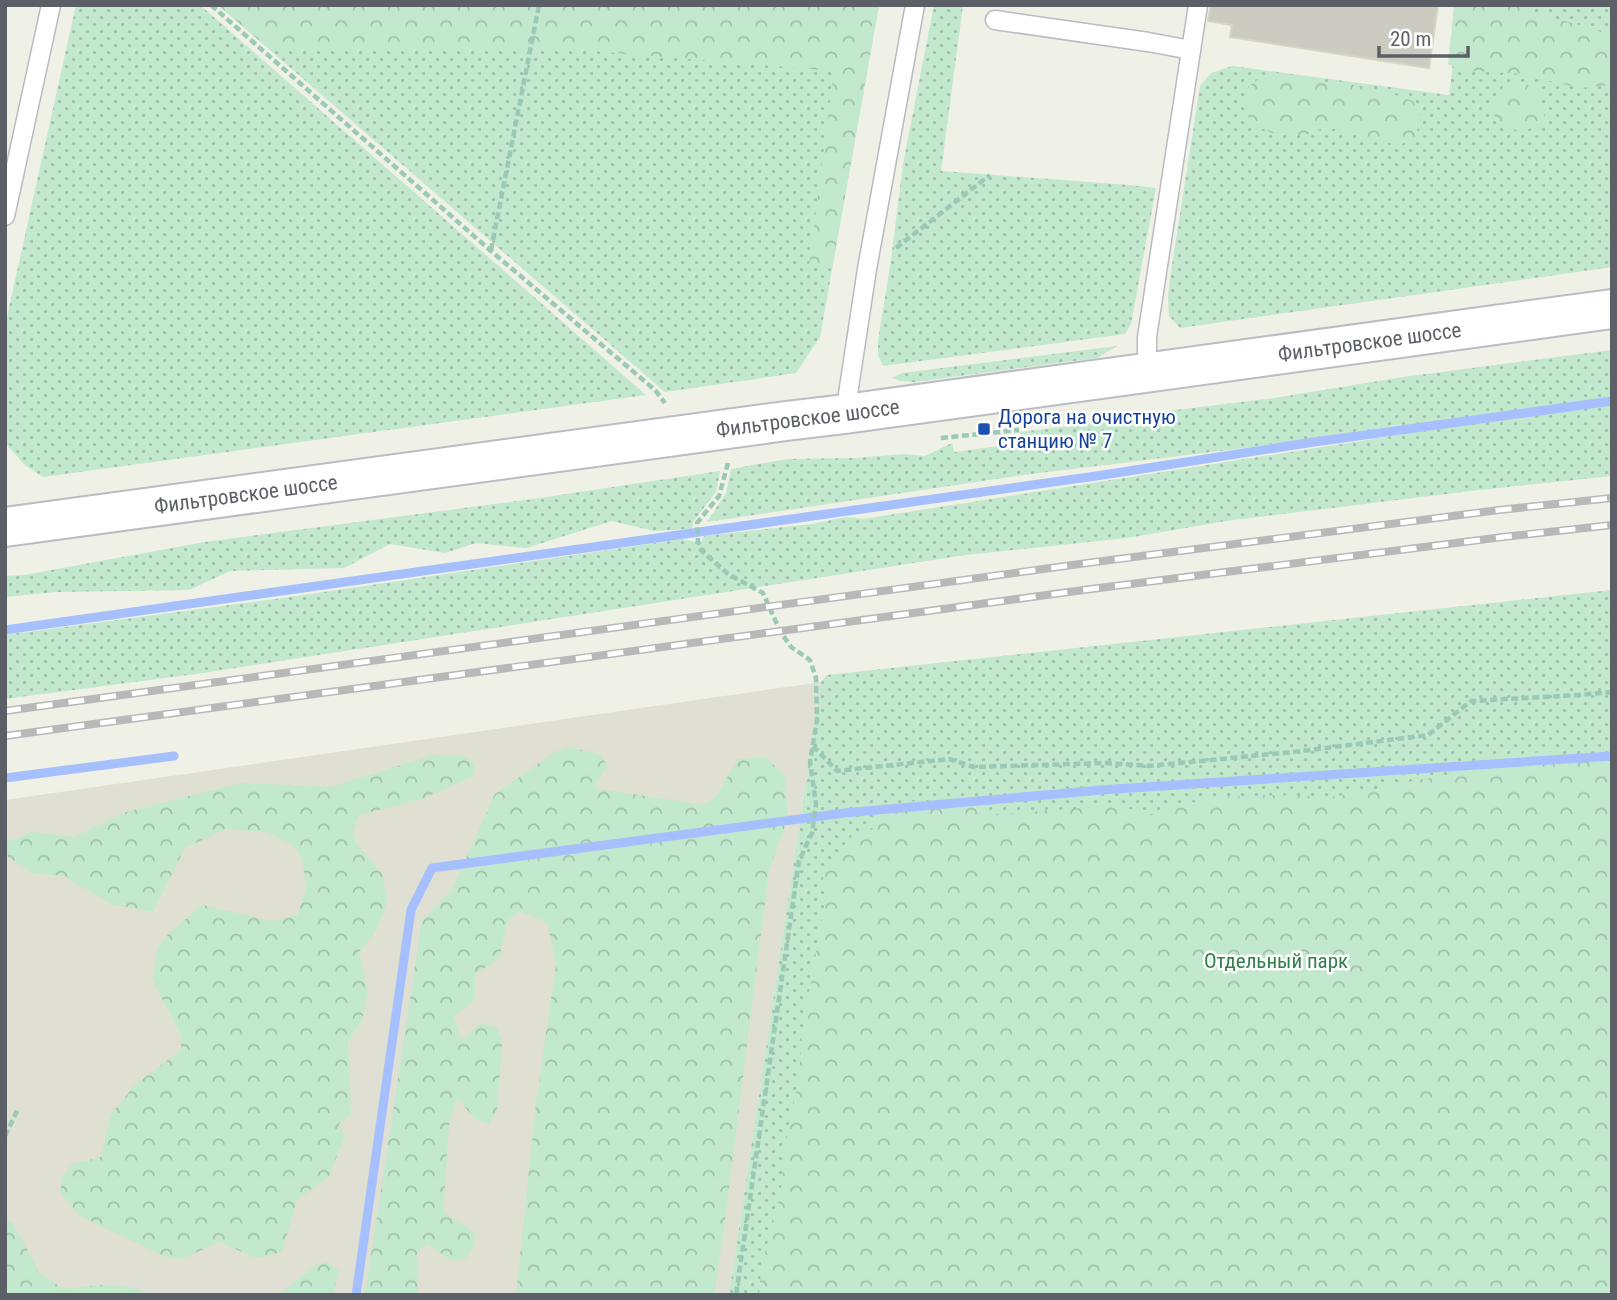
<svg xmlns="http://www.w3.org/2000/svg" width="1617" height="1300" font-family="'Roboto Condensed',sans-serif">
	<defs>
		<pattern id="grass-dots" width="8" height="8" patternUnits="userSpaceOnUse" patternTransform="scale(1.75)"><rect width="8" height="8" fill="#c2e8cd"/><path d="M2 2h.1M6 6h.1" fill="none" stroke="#a1bfaa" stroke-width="1.8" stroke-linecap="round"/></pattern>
		<pattern id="forest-crowns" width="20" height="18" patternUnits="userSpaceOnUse" patternTransform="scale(1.75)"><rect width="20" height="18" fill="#c2e8cd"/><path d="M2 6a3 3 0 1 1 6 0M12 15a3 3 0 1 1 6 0" fill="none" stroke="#a1bfaa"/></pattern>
	</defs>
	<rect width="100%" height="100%" fill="#eff0e6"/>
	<path fill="#dfe0d3" d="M821,682L729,1295H5V800Z"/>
	<g fill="url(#grass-dots)">
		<path d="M76,5H200L646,395L43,477L25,465L5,443V326Z"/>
		<path d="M218,5H879L820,337L796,373L665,392Z"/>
		<path d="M934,5H963L941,171L1129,185L1156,188L1131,324L1125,334L883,366L878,355V341L891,260L903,164Z"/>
		<path d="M1460,5H1612V267L1180,328L1169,316L1168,297L1172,265L1200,86L1211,73L1232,66L1449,95Z"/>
		<path d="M1117,346L1097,358L914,382L902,381L892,378L902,373Z"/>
		<path d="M1612,350V476L1479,490L1226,521L1127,538L965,555L203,673L5,699V635L290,597L683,539L701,543L704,536L812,524L846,517L863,519L1405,434L1400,425L1261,446L1023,475L707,522L726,493L731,469L787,459L856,458L905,454L925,456L952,443L954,452L1022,443L1020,432L1104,422L1168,411L1274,398L1403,377Z"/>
		<path d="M720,471L716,492L693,522L692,529L654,531L612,521L526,548L476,543L445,553L390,544L344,568L230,571L189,590L56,592L5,597V576L24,575L205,542L533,499Z"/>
		<path d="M1612,590V1295H729L821,682L827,675Z"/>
	</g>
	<g fill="url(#forest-crowns)">
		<path d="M218,5H879L832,269L809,264L834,71L543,47L269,49Z"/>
		<path d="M1454,5H1525L1530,12L1592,28L1612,37V82L1610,85L1579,88L1522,74L1461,70L1448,64Z"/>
		<path d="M1277,73L1303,76L1325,83L1336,82L1381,90L1413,101L1421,121L1413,141L1397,145L1326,127L1302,136L1272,133L1250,123C1240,90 1244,83 1277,73Z"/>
		<path d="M1519,80L1540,92L1545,119C1527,135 1516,132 1496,122L1492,106L1499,89Z"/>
		<path d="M569,747L599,754L607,765L594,788L703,805L715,798L738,759L766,757L785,776L788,818L769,871L724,1229L714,1295H516L536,1103L556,964L547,922L520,912L508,920L499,959L475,974V1000L454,1016L461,1040L482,1023L496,1027L502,1040L497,1111L489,1124L475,1119L457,1098L449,1125L443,1212L476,1234L473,1248L465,1259L452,1261L428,1244L417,1252L418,1295H365L422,920L452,889L495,794L555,752Z"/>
		<path d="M1553,751C1572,757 1592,763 1612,761V1295H759L761,1268L780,1196L787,1137L799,1076L802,1032L825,902L823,878L833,859L855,832L873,829L876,814L892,804L917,801H958L975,805L988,816L1014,813L1122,805L1147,817L1174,806L1220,797L1277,795L1331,797L1368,791L1400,783L1455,774L1482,758Z"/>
		<path d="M433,755L462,756L475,763L472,777L422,799L359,815L353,828L355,842L383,875L387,901L377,929L359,952L368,992L362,1019L348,1042L351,1114L339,1124L345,1136L329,1176L297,1200L282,1252L256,1258L219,1242L182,1259L168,1258L80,1216L60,1192L63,1177L72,1164L101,1157L111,1114L135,1085L181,1050V1035L152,979L158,948L168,934L202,905L272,921L298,915L306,888L302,857L293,845L267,832L225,829L185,848L153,912L111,904L64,876L34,873L8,857L5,843L32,832L74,837L126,812L241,783L331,787Z"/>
		<path d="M5,1221L13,1223L39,1272L63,1289C93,1286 122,1279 149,1295H5Z"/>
		<path d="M328,1262L339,1271L333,1295H279L314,1266Z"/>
	</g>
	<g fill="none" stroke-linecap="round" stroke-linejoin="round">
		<g stroke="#a6bfff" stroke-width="9">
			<path d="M5,630L1103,475L1314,442L1612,401"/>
			<path d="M5,778L174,756"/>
			<path d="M356,1295L411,910L432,868L844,813L1101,790L1612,756"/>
		</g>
	</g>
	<path fill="#cbcbc2" stroke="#d5d5c4" stroke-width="2" d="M1211,5H1438L1429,68L1230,37L1232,25L1208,21Z"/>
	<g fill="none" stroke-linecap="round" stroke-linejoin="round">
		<defs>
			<g id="lane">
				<path d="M995,20L1148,42L1191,50"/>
				<path d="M5,216L51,5"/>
				<path d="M1147,372V337L1198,5"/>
				<path d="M845,414L867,269L915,5"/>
			</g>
			<g id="secondary">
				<path id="s1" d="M5,527L786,421L845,414L1612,309"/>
			</g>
		</defs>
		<use href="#lane" stroke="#babbc2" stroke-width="21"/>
		<use href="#secondary" stroke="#bbbcc4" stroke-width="42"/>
		<g stroke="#9ac9b5" stroke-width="4.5" stroke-dasharray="7 3.5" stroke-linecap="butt">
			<path d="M211,5L491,251L655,390L665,403"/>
			<path d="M896,248L990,175"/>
			<path d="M491,250L539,5"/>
			<path d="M941,438L1019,430"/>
			<path d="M728,463L719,496L697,523L698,541L701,550L728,574L763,593L780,631L791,647L810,660L816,678L817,720L810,762L816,804L812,833L799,861L736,1295"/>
			<path d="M813,746L837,771L949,759L974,767L1106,763L1150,766L1302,751L1428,735L1471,701L1579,695L1612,692"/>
			<path d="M5,1136L18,1109"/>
		</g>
		<use href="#lane" stroke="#fff" stroke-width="18"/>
		<use href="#secondary" stroke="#fff" stroke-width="38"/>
		<defs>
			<g id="rail">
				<path d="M5,711L1087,563L1499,510L1612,498"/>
				<path d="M5,736L1091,589L1503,537L1612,525"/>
			</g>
		</defs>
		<use href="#rail" stroke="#b8b8b9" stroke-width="8"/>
		<use href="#rail" stroke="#fff" stroke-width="5" stroke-dasharray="16" stroke-linecap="butt"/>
	</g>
	<rect fill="#1a4fb4" stroke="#fff" stroke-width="2.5" x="977" y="422" width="14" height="14" rx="3.5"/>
	<g text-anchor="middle" stroke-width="5" stroke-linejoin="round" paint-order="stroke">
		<g font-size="21" fill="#5d5f66" stroke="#fff">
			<text dy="7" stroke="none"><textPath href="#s1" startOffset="1377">Фильтровское шоссе</textPath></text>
			<text dy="7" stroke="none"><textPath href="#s1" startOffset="810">Фильтровское шоссе</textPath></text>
			<text dy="7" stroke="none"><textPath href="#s1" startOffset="243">Фильтровское шоссе</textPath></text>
		</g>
		<g font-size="21" fill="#164399" stroke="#fff" text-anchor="start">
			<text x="998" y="424">Дорога на очистную<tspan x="998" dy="24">станцию № 7</tspan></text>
		</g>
		<g font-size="21" fill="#31814c" stroke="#fff">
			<text x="1276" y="968">Отдельный парк</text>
		</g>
	</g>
	<rect width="1617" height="1300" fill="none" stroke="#5d5f66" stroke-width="14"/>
	<path d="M1379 46v10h89v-10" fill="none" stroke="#5d5f66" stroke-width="3.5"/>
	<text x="1390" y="46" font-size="21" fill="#5d5f66" stroke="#ffffff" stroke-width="5" paint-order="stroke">20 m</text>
</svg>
